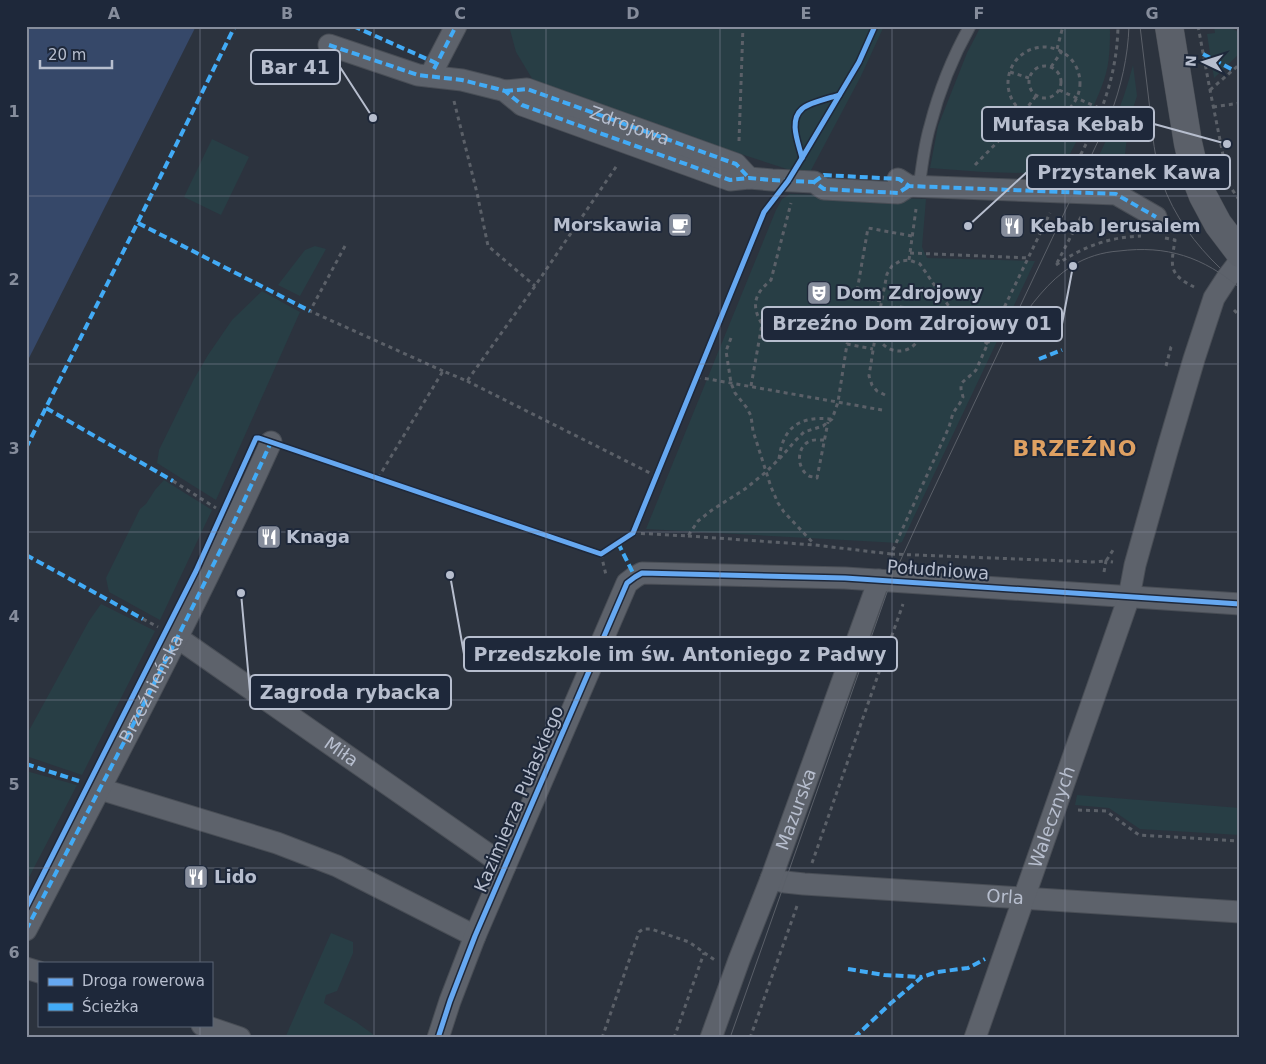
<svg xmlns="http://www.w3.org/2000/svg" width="1266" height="1064" font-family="'DejaVu Sans',sans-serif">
	<rect width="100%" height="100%" fill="#2c333e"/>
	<g fill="#283e45">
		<path d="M509,26H884L861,76L810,172L790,170L614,113L536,85L516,52Z"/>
		<path d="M981,26H1110C1110,44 1110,63 1104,80C1093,112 1075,143 1060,174L983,172L930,168L938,126L967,53Z"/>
		<path d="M1214,26H1228L1240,33V53L1214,78L1207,34L1215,33Z"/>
		<path d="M1133,65L1137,96L1133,108L1127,138L1121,185L1086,183C1105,143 1122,109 1133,65Z"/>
		<path d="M212,139L249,157L221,215L184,197Z"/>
		<path d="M790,194L926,199L922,247L927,258L1035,261L902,542L899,543L646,529L776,210L782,199Z"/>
		<path d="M315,246L326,249L300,296L278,285L305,250Z"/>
		<path d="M262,291L300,312L216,500L157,463L159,450L194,379L208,355L232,320Z"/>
		<path d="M164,480L212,510L160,620L109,592L106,578L140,509L146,504L155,490Z"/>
		<path d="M101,604L155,631L82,775L26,756V736L89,621Z"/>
		<path d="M26,771L77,785L26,883Z"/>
		<path d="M1077,795L1240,808V835L1140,829L1109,808L1075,805Z"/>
		<path d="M331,933L353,942V953L337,991L326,995L324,1003L356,1022L378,1038H285Z"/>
	</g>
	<path fill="#364869" d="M26,26H196L26,364Z"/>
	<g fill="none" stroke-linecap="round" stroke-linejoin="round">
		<defs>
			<path id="lane" d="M919,187C922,167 924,146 930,126C939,91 952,58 970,26"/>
			<g id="street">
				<path d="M329,45L418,75L462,80L498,89L505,91L522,105L730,180L749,178L772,180L814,182L824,189L898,193L909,186"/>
				<path d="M430,76L456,26"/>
				<path d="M505,91L527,89L736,164L749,178"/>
				<path d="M898,179L909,186L1116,194L1156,217"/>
				<path id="s1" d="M178,638L505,866"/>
				<path d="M100,789L277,843L337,866L475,936"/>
				<path id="s2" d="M771,879L785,882L804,884L1240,912"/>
				<path d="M26,930C110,769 196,608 271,442"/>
				<path d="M26,968L39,972"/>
				<path d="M202,1025L240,1038"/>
				<path d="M438,1038L450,1001L475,936L627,583L635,577L642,573L845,578L1240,604"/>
				<path id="s3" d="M711,1038L739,960L771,879L879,580"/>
				<path id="s4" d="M975,1038L1129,597L1135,565L1167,451L1194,359L1214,298L1227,278L1240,261"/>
			</g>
			<path id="secondary" d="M1169,26L1188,143L1196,178L1203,196L1218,224L1240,253"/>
		</defs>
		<use href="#lane" stroke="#494e56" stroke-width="13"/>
		<use href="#street" stroke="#494e56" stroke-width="23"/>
		<use href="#secondary" stroke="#494e56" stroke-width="29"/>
		<g stroke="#5b6068" stroke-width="3" stroke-dasharray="4 4" stroke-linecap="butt">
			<path d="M1198,26L1210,90L1229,185L1240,201"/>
			<path d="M1236,26H1240"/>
			<circle cx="1044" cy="83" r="36"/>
			<path d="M1057,49L1063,26"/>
			<circle cx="1045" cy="82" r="16"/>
			<path d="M1051,67L1062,51"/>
			<path d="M1010,72L1029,78"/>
			<path d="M1059,90L1101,109"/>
			<path d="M1210,90L1240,64"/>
			<path d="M454,101L477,193L488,246L535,286"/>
			<path d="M1213,107L1240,103"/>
			<path d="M739,141L743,26"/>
			<path d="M975,165L1014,125L1036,96"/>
			<path d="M1073,169C1098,123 1117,80 1118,26"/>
			<path d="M1165,238L1175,240C1171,266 1168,274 1194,287"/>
			<path d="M345,246L310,311L443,371"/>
			<path d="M910,253L1029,258"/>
			<path d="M909,260L916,209"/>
			<path d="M1057,263L1082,215"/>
			<path d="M1056,265C1082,247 1109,237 1141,236"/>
			<path d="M881,301L856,297L868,228L912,236"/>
			<circle cx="899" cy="329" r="22"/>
			<path d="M951,308C962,323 973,334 988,344"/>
			<path d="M1234,310L1240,316"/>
			<path d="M731,338L726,351L731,383L735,393L747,408L751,416L753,431L771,487L778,503L784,512L814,544"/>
			<path d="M1166,366L1171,347L1174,344"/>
			<path d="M697,377L882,410"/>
			<path d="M467,381L656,476"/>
			<path d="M751,386L762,324C751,306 754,294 771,280L791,203"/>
			<path d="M885,395L877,391L872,385L869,376L877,325L887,274L892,266L900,261L909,260L920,264L950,308L1000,316"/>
			<path d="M824,440C819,440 813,439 808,442C796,449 797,469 809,476C812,477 814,477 817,478L828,422"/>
			<path d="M779,459C783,427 799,416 831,419"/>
			<path d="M378,478L443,371L467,381L535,286L618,164"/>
			<path d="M173,481L216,508"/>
			<path d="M633,533L688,536L698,521L712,510L745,489L766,472L781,457L795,441L804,432L823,426L832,419L835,411L838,402L847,344L873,349"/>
			<path d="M688,536L815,545L891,554L949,427L953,413L960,403L963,397L961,389V384C966,378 972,375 976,370L1000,316L1050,213"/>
			<path d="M601,554L606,575"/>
			<path d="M891,554L1093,562L1106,561L1115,547"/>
			<path d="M1104,572L1106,561L1113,562"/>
			<path d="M143,619L158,627"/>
			<path d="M1078,810L1106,811L1139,835L1240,841"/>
			<path d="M812,863L903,604"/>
			<path d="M26,1029H27"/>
			<path d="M602,1038L639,932L643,929H651L689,942L716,961"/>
			<path d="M674,1038L704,953"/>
			<path d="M750,1038L797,906"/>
		</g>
		<use href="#lane" stroke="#5d626b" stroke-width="11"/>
		<use href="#street" stroke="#5d626b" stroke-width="21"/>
		<use href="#secondary" stroke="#5b6069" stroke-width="28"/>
		<g stroke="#5b6069" stroke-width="1">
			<path d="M1140,26C1143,54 1147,82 1150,110C1152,134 1155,159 1162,182C1174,216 1195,244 1220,268"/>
			<path d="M1015,328C1031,305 1048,281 1072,266C1086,257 1103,252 1119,251C1167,245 1203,257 1240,288"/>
			<path d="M730,1038L891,581L920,518L1110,116C1121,87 1128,57 1129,26"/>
		</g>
		<g stroke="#42abf6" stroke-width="4" stroke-dasharray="8 4" stroke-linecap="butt">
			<path d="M353,26L436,63"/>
			<path d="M329,45L418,75L462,80L498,89L505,91L522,105L730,180L749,178L772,180L814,182L824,189L898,193L909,186"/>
			<path d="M1203,54L1233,70"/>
			<path d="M434,69L456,26"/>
			<path id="s5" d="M505,91L527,89L736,164L749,178"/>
			<path d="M814,182L824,175L899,179L909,186L1116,194L1156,217"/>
			<path d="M138,223L310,311"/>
			<path d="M1039,359L1062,350"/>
			<path d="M46,408L173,481"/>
			<path d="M26,448L235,26"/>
			<path d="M618,543L635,577"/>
			<path d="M26,555L143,619"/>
			<path d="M26,764L79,781"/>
			<path id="s6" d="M26,930C110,769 196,608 271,442L275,444"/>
			<path d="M848,969L884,975L922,977"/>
			<path d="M854,1038L891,1003L922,977L937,972L968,968L985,959"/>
		</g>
		<defs>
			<g id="cycleway">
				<path d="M802,158C799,144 788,121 802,109C808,103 830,98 839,95"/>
				<path d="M26,908L196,571L256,438H259L601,554L633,533L764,212L788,181L802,158L859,62L875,26"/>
				<path d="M438,1038L450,1001L475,936L627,583L635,577L642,573L845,578L1240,604"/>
			</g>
		</defs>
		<use href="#cycleway" stroke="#1e283a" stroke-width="8"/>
		<use href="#cycleway" stroke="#66a8f1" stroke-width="5"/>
	</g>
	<path fill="none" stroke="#868d9c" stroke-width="1" stroke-opacity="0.55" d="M200,26V963M374,26V1038M546,26V1038M720,26V1038M892,26V1038M1065,26V1038M26,196H1240M26,364H1240M26,532H1240M26,700H1240M26,868H1240M200,1025V1038"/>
	<defs>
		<symbol id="cafe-square" viewBox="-11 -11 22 22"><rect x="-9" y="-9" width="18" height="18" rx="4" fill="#868d9c" stroke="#1e283a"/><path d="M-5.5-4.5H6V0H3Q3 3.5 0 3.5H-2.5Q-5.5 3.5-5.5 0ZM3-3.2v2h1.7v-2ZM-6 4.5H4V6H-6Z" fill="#fff"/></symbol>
		<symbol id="restaurant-square" viewBox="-11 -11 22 22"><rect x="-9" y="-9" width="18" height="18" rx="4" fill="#868d9c" stroke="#1e283a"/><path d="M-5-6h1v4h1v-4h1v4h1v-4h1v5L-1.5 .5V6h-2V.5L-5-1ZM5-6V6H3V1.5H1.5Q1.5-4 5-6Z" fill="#fff"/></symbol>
		<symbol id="theatre-square" viewBox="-11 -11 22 22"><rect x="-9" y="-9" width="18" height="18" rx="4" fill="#868d9c" stroke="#1e283a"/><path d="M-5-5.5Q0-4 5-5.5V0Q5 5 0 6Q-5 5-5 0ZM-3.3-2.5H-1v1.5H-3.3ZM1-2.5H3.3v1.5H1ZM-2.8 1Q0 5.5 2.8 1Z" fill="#fff"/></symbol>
	</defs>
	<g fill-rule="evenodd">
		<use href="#cafe-square" x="666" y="211" width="28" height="28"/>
		<use href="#restaurant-square" x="998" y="212" width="28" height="28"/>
		<use href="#theatre-square" x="805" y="279" width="28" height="28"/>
		<use href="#restaurant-square" x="255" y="523" width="28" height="28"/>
		<use href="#restaurant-square" x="182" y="863" width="28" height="28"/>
	</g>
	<g text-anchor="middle" stroke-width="4" stroke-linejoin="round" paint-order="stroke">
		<g font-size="18" fill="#b7bece" stroke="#1e283a">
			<text dy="6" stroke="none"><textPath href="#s5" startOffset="131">Zdrojowa</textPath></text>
			<text transform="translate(938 570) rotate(4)" y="6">Południowa</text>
			<text dy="6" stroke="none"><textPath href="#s6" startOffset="272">Brzeźnieńska</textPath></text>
			<text dy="6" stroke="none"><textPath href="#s1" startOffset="199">Miła</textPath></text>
			<text transform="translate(519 799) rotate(-67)" y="6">Kazimierza Pułaskiego</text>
			<text dy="6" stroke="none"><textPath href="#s3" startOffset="244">Mazurska</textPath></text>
			<text dy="6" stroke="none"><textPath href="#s4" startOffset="234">Walecznych</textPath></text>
			<text dy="6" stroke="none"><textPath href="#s2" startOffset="235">Orla</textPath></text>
		</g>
		<g font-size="18" font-weight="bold" fill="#b7bece" stroke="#1e283a" text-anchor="start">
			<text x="662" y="231" text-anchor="end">Morskawia</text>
			<text x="1030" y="232">Kebab Jerusalem</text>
			<text x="836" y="299">Dom Zdrojowy</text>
			<text x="286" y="543">Knaga</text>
			<text x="214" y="883">Lido</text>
		</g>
		<g font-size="22" font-weight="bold" letter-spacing="1" fill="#dea062" stroke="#1e283a">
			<text x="1075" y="456">BRZEŹNO</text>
		</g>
	</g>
	<path fill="none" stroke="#b7bece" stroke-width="2" d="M373 118L340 67M1227 144L1154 124M968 226L1027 172M1073 266L1062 324M450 575L464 654M241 593L250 692"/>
	<g fill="#b7bece" stroke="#1e283a" stroke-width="2">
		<circle cx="373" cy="118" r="5"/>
		<circle cx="1227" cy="144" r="5"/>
		<circle cx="968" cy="226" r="5"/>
		<circle cx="1073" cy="266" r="5"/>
		<circle cx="450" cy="575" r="5"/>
		<circle cx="241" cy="593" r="5"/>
	</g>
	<g fill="#1e283a" stroke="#b7bece" stroke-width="2">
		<rect x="251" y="50" width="89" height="34" rx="5"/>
		<rect x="982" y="107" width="172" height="34" rx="5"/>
		<rect x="1027" y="155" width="203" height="34" rx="5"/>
		<rect x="762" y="307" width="300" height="34" rx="5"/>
		<rect x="464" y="637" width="433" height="34" rx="5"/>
		<rect x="250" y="675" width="201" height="34" rx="5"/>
	</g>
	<g font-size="19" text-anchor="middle" font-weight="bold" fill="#b7bece">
		<text x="295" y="74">Bar 41</text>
		<text x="1068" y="131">Mufasa Kebab</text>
		<text x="1129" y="179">Przystanek Kawa</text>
		<text x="912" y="330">Brzeźno Dom Zdrojowy 01</text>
		<text x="680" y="661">Przedszkole im św. Antoniego z Padwy</text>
		<text x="350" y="699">Zagroda rybacka</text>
	</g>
	<rect width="1266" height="1064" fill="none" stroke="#1e283a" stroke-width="55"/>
	<rect x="38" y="962" width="175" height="65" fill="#1e283a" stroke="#5b6475"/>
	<rect x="48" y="978" width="25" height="8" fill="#66a8f1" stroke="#5b6475"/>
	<text x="82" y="986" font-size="15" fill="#b7bece">Droga rowerowa</text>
	<rect x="48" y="1003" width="25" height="8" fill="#42abf6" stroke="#5b6475"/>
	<text x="82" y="1012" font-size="15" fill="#b7bece">Ścieżka</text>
	<g transform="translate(1204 62) rotate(274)" stroke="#1e283a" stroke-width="4" paint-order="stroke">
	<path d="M0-4L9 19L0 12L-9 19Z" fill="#b7bece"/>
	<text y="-8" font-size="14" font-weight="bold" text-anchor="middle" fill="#b7bece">N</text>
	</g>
	<path d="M40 60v8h72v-8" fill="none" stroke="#b7bece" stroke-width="2.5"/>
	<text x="48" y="60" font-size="15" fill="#b7bece" stroke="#1e283a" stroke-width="4" paint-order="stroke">20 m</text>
	<rect x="28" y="28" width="1210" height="1008" fill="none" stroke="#868d9c" stroke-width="2"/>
	<g font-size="16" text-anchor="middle" font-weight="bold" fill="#868d9c">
		<text x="114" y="19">A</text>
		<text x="287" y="19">B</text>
		<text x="460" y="19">C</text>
		<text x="633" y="19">D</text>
		<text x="806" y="19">E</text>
		<text x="979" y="19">F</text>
		<text x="1152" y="19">G</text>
		<text x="14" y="117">1</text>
		<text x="14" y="285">2</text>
		<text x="14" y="454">3</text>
		<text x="14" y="622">4</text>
		<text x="14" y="790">5</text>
		<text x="14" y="958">6</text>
	</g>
</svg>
